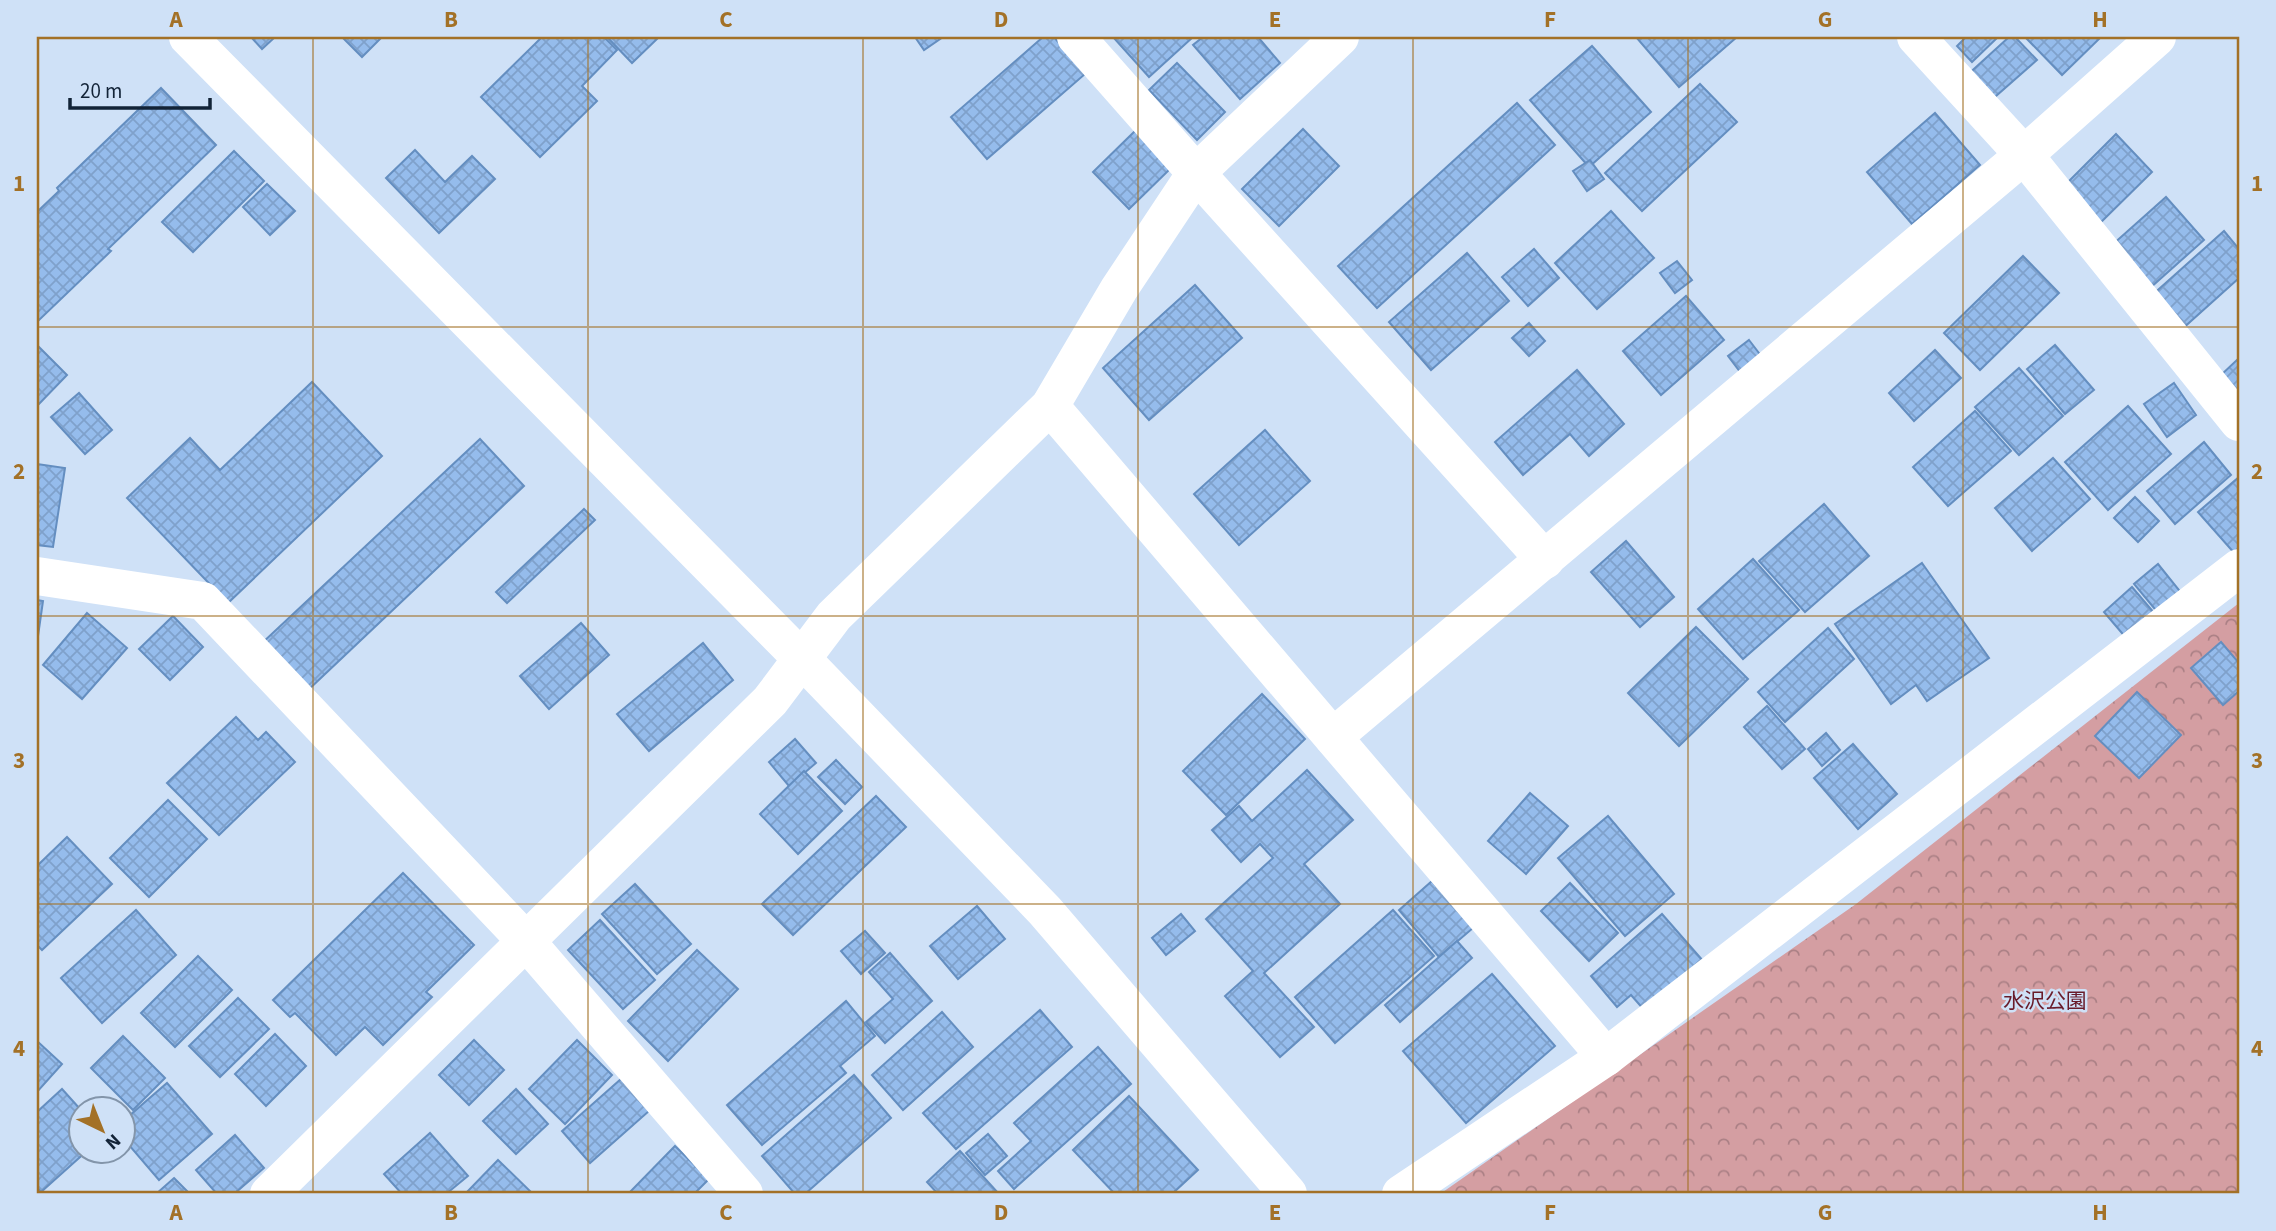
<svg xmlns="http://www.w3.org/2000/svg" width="2276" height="1231" font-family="'Source Sans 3','Noto Sans JP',sans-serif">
	<defs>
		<pattern id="park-crowns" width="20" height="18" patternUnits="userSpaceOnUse" patternTransform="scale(1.75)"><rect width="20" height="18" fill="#d49ea2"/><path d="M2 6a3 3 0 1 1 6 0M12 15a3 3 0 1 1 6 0" fill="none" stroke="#ab8085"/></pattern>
		<pattern id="building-cross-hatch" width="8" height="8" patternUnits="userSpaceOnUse" patternTransform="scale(1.75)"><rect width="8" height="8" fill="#95bcec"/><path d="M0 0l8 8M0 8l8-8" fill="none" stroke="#7fa1cb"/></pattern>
	</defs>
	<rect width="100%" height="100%" fill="#cfe1f7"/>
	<path fill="url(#park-crowns)" d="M2239,603V1194H1440L1856,904Z"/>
	<g fill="url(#building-cross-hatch)" stroke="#648ec0" stroke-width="2">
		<path d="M251,37H275L262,49Z"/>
		<path d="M342,37H382L362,57Z"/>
		<path d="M542,37H604L617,50L582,86L597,101L540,157L481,97Z"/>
		<path d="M607,37H657L658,38L632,63Z"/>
		<path d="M915,37H943L924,50Z"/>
		<path d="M1043,37H1054L1085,74L987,159L951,117Z"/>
		<path d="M1113,37H1193L1149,77Z"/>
		<path d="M1203,37H1258L1280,63L1240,99L1193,45Z"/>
		<path d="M1636,37H1737L1679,87Z"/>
		<path d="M1966,37H1998L1972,62L1957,46Z"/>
		<path d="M2009,37H2015L2037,60L1988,103L1965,77Z"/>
		<path d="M2025,37H2101L2062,75Z"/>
		<path d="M1592,46L1651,112L1589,167L1530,100Z"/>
		<path d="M1177,63L1225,112L1197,140L1149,90Z"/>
		<path d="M1700,84L1737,122L1642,211L1605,173Z"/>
		<path d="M161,88L216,145L108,249L111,251L37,322V212L59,191L57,188Z"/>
		<path d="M1517,103L1555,145L1377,308L1338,266Z"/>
		<path d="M1935,113L1980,165L1912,224L1867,172Z"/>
		<path d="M1303,129L1339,166L1279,226L1242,189Z"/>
		<path d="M1135,131L1171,168L1129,209L1093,172Z"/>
		<path d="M2116,134L2152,172L2093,230L2057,193Z"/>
		<path d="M415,150L445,182L472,156L495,179L439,233L386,178Z"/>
		<path d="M234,151L264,181L193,252L162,222Z"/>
		<path d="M1590,160L1604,179L1587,191L1573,171Z"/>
		<path d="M267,184L295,211L270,235L243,207Z"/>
		<path d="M2166,197L2204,240L2150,288L2112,245Z"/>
		<path d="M1611,211L1654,258L1597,309L1555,263Z"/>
		<path d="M2224,231L2239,249V278L2181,330L2151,296Z"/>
		<path d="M1534,249L1559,278L1528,306L1502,277Z"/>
		<path d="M1467,253L1509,301L1431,370L1389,322Z"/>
		<path d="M2023,256L2059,293L1980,370L1944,333Z"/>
		<path d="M1677,261L1692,280L1675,293L1660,273Z"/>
		<path d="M1195,285L1242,338L1149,420L1103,368Z"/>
		<path d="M1686,296L1724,340L1661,395L1623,351Z"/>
		<path d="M1529,323L1545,341L1529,356L1512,338Z"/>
		<path d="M1749,340L1762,357L1741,373L1728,356Z"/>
		<path d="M37,345L67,375L37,406Z"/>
		<path d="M2055,345L2094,390L2065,414L2027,369Z"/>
		<path d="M1935,350L1961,378L1914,421L1889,393Z"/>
		<path d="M2239,358V396L2221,375Z"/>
		<path d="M2019,368L2063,416L2019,455L1975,407Z"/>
		<path d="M1577,370L1624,424L1589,456L1570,434L1523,475L1495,442Z"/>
		<path d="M312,382L382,456L228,603L127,498L190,438L220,470Z"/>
		<path d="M2174,383L2196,415L2167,437L2144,404Z"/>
		<path d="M79,393L112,430L85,454L51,417Z"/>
		<path d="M2128,406L2171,454L2108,510L2065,462Z"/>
		<path d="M1975,411L2011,451L1948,506L1913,467Z"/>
		<path d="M1265,430L1310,481L1239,545L1194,494Z"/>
		<path d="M480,439L524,486L306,692L261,644Z"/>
		<path d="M2204,442L2231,475L2175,524L2147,491Z"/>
		<path d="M2053,458L2090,499L2032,551L1995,508Z"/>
		<path d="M37,464L65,468L53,547L37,545Z"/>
		<path d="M2239,477V552L2236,555L2198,512Z"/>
		<path d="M2135,497L2159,521L2138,542L2114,518Z"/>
		<path d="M1824,504L1869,556L1805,612L1759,561Z"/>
		<path d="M584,509L595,520L507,603L496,592Z"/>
		<path d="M1626,541L1674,597L1640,627L1591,572Z"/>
		<path d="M1753,559L1799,610L1743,659L1698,609Z"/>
		<path d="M1922,563L1989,658L1927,701L1916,685L1891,704L1835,624Z"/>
		<path d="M2158,564L2183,595L2159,614L2134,584Z"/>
		<path d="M2132,587L2155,614L2127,639L2104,612Z"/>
		<path d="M37,600L43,601L37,643Z"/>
		<path d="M87,613L127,648L82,699L43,665Z"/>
		<path d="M173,616L203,647L170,680L139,649Z"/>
		<path d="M581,623L609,655L549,709L520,676Z"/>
		<path d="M1696,627L1748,679L1679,746L1628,693Z"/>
		<path d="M1828,628L1854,659L1785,722L1758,692Z"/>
		<path d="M2221,642L2239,663V691L2223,705L2191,668Z"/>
		<path d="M703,643L733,680L649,751L617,714Z"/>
		<path d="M2137,692L2181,735L2139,778L2095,736Z"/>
		<path d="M1262,694L1305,739L1226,815L1183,771Z"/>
		<path d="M1767,706L1805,749L1782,769L1744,727Z"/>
		<path d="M236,717L258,740L266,732L295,762L219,835L167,783Z"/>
		<path d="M1826,733L1840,750L1822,766L1808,749Z"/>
		<path d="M795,739L816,763L789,786L769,762Z"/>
		<path d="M1853,744L1897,794L1858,829L1814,778Z"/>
		<path d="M836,760L862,787L845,804L818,777Z"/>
		<path d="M1307,770L1353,820L1304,864L1340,904L1264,973L1314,1027L1280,1057L1225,996L1253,971L1206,919L1273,858L1260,844L1241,862L1212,830L1239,806L1252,821Z"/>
		<path d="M804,771L842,811L798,854L760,814Z"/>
		<path d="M1530,793L1568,826L1526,874L1488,841Z"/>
		<path d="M876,796L906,827L793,935L762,904Z"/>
		<path d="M168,800L207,839L149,897L110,858Z"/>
		<path d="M1608,816L1674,894L1625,936L1558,858Z"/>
		<path d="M67,837L112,884L42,950L37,945V866Z"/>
		<path d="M403,873L474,945L426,992L432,997L383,1045L365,1027L336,1055L295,1013L290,1017L273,1000Z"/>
		<path d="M1432,881L1473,928L1439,957L1399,910Z"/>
		<path d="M1570,883L1618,933L1589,961L1541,911Z"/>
		<path d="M635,884L691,944L657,974L602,914Z"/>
		<path d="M977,906L1005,939L958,979L930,946Z"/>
		<path d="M136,910L176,955L102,1023L61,978Z"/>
		<path d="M1393,910L1434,956L1335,1043L1295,997Z"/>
		<path d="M1181,914L1195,931L1166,955L1152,938Z"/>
		<path d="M1662,914L1704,962L1646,1012L1631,995L1617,1007L1591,976Z"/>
		<path d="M600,920L655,980L623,1009L568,950Z"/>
		<path d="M865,931L885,953L861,974L841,951Z"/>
		<path d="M1457,941L1472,958L1400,1022L1385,1005Z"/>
		<path d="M697,950L738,989L668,1061L628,1021Z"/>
		<path d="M890,953L932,1001L885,1043L866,1022L893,999L869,972Z"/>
		<path d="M198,956L232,990L175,1047L141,1013Z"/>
		<path d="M1492,974L1555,1046L1466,1123L1403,1051Z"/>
		<path d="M238,998L269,1029L220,1077L189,1046Z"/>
		<path d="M846,1001L875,1036L840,1066L846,1073L762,1145L727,1105Z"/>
		<path d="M1040,1010L1072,1047L956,1149L923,1113Z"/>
		<path d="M942,1012L973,1047L903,1110L872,1075Z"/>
		<path d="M275,1034L306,1066L266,1106L235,1074Z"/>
		<path d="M123,1036L165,1078L133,1110L91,1068Z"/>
		<path d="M474,1040L504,1070L469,1105L439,1075Z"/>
		<path d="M577,1040L612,1075L565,1124L529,1089Z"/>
		<path d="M37,1041L62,1064L37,1092Z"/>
		<path d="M1098,1047L1131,1084L1014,1189L998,1171L1031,1141L1014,1123Z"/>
		<path d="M854,1075L891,1118L805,1194H795L762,1156Z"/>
		<path d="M621,1079L649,1111L590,1163L562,1131Z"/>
		<path d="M167,1083L212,1134L159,1180L122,1137V1122Z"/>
		<path d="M62,1089L80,1109V1150H88L41,1192L37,1187V1112Z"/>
		<path d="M516,1089L548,1124L516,1154L483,1121Z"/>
		<path d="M1129,1096L1198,1170L1172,1194H1115L1073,1150Z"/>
		<path d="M430,1133L468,1176L446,1194H402L384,1174Z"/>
		<path d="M988,1134L1007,1156L985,1175L966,1153Z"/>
		<path d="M235,1135L264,1168L234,1194H217L196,1170Z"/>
		<path d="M675,1146L709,1179L694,1194H628Z"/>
		<path d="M960,1151L999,1194H938L927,1182Z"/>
		<path d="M498,1160L533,1194H465Z"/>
		<path d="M174,1178L190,1194H156Z"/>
	</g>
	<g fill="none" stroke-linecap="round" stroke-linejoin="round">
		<g stroke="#fff" stroke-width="38">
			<path d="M1076,37L1196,173L1545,560"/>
			<path d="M1916,37L2024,155L2239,422"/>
			<path d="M1050,406L1606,1057"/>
			<path d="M37,576L203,601L525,940L744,1194"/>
			<path d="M1333,737L2024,155L2157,37"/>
			<path d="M269,1194L770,701L834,616L1050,406L1119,289L1196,173L1340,37"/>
			<path d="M1401,1194L1606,1057L2239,568"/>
		</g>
		<path stroke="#fff" stroke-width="38" d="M188,37L802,659L1045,911L1288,1194"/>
	</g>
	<path fill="none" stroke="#a37127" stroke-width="2" stroke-opacity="0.55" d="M313,37V1194M588,37V1194M863,37V1194M1138,37V1194M1413,37V1194M1688,37V1194M1963,37V1194M37,327H2239M37,616H2239M37,904H2239"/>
	<g text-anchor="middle" stroke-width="5" stroke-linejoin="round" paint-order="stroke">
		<g font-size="21" fill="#691b2a" stroke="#cfe1f7">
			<text x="2045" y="1008">水沢公園</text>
		</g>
	</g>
	<rect width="2276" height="1231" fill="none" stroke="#cfe1f7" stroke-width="77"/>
	<g transform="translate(102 1130) rotate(137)"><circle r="33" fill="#cfe1f7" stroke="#8395aa" stroke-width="2"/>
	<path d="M0-5L12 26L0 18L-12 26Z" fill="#a37127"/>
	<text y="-10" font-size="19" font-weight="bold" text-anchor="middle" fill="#122337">N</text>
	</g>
	<path d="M70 98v10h140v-10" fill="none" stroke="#122337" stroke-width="3.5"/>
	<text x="80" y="98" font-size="21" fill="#122337" stroke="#cfe1f7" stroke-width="5" paint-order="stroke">20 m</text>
	<rect x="38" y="38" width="2200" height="1154" fill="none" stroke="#a37127" stroke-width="2.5"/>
	<g font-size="23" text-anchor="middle" font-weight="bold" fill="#a37127">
		<text x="176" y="27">A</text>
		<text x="451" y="27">B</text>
		<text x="726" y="27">C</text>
		<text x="1001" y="27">D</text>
		<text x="1275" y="27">E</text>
		<text x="1550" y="27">F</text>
		<text x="1825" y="27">G</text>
		<text x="2100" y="27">H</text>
		<text x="19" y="191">1</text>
		<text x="2257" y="191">1</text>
		<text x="19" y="479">2</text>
		<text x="2257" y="479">2</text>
		<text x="19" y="768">3</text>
		<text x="2257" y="768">3</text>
		<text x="19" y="1056">4</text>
		<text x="2257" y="1056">4</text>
		<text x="176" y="1220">A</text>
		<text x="451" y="1220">B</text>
		<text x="726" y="1220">C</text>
		<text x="1001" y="1220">D</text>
		<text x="1275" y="1220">E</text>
		<text x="1550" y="1220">F</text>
		<text x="1825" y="1220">G</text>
		<text x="2100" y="1220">H</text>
	</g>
</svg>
